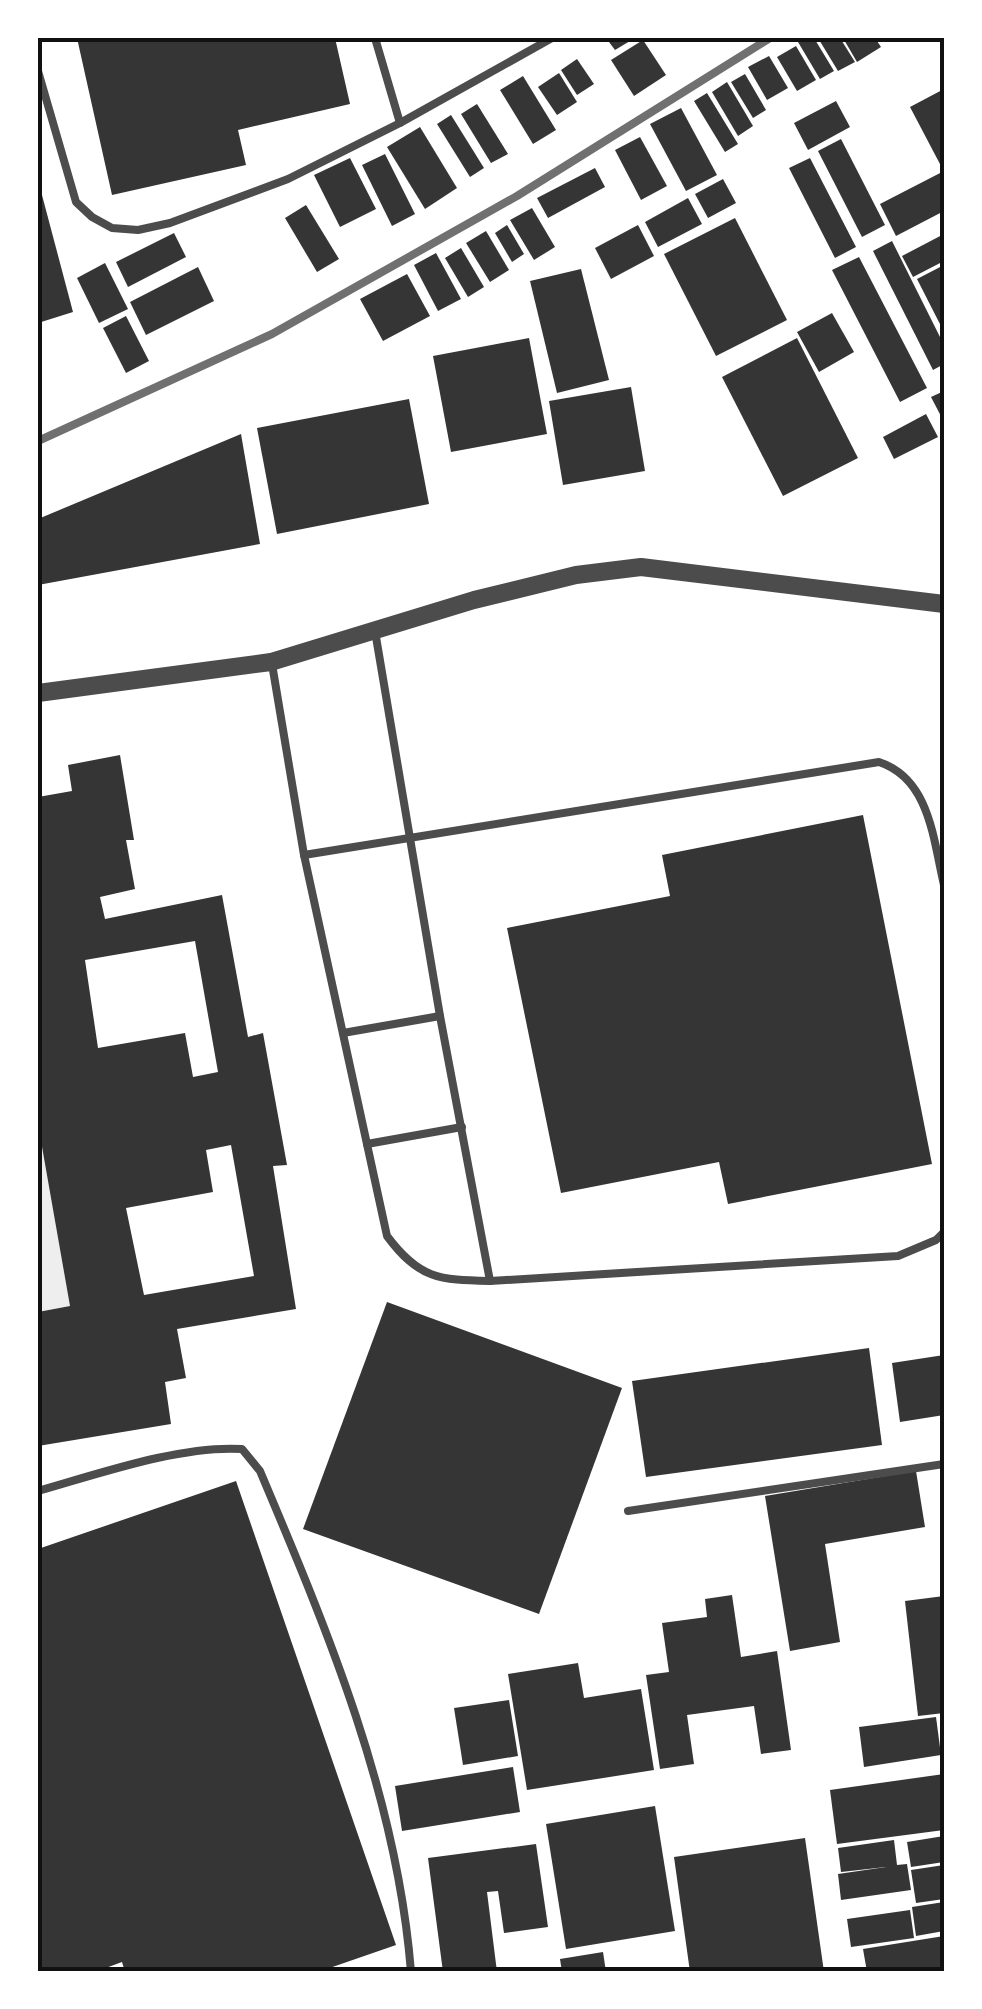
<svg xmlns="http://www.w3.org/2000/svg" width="982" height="2009" font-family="'Exo 2',sans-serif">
	<rect width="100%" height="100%" fill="#fff"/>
	<path fill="#eee" d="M38,1124L70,1306L38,1312Z"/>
	<g fill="#353535" fill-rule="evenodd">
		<path d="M77,38H335L350,104L238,130L246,165L112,195Z"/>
		<path d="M606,38H635L615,50Z"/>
		<path d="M805,38H814L834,71L820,79L798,42Z"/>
		<path d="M818,38H840L855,62L838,71Z"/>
		<path d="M843,38H875L881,47L857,62Z"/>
		<path d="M643,40L666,75L634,96L611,60Z"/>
		<path d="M796,46L816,80L797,91L777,57Z"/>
		<path d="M769,56L788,88L767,100L748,67Z"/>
		<path d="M577,59L594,84L577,95L561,70Z"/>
		<path d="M559,73L577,102L557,115L538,87Z"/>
		<path d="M745,74L766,110L753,118L731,82Z"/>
		<path d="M523,76L556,130L533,144L500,90Z"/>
		<path d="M727,82L753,126L738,136L712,92Z"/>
		<path d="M944,89V164L941,166L910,107Z"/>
		<path d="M707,93L738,144L725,152L694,101Z"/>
		<path d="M836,101L850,127L808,150L794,123Z"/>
		<path d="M477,104L508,154L491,163L461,114Z"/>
		<path d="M681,108L717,175L686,191L650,124Z"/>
		<path d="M451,115L484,168L470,177L437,124Z"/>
		<path d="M420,127L457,188L425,209L387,147Z"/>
		<path d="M640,137L667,186L641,200L615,150Z"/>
		<path d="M841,139L885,225L862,237L818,151Z"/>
		<path d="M385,154L415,214L392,226L362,165Z"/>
		<path d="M350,158L376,209L340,227L314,175Z"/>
		<path d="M810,158L856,247L835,258L789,168Z"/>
		<path d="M595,168L605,187L548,218L537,198Z"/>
		<path d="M944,171V211L896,236L880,204Z"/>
		<path d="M723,179L736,203L708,218L695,194Z"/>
		<path d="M38,180L73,312L38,323Z"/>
		<path d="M688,198L702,224L658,247L645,222Z"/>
		<path d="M306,205L339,259L317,272L285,218Z"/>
		<path d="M532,208L555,247L534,260L510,220Z"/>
		<path d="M735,218L787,320L716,356L664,254Z"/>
		<path d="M507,225L524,254L512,262L495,233Z"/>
		<path d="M638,225L654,256L611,279L595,248Z"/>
		<path d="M486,231L509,270L490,282L466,243Z"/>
		<path d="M174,233L186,257L128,287L116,262Z"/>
		<path d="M944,234V261L913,277L902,256Z"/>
		<path d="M892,241L944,345V364L933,370L873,251Z"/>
		<path d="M461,248L484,287L468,297L445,258Z"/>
		<path d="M436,253L461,299L438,311L414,265Z"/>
		<path d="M859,257L927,388L900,402L832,270Z"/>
		<path d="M105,263L128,309L99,323L77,278Z"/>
		<path d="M944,265V332L917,279Z"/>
		<path d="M198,267L214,301L146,335L130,302Z"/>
		<path d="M581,269L609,380L557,393L530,281Z"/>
		<path d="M407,274L430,316L383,341L360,299Z"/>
		<path d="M832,313L854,352L819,372L797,332Z"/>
		<path d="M126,316L149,361L126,373L103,328Z"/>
		<path d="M529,338L547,434L451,452L433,356Z"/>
		<path d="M797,338L858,458L783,496L722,377Z"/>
		<path d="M631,387L645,471L563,485L549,401Z"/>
		<path d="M944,391V422L931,397Z"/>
		<path d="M409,399L429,504L277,534L257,428Z"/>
		<path d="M926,414L938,437L894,459L883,437Z"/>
		<path d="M241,434L260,544L38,585V519Z"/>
		<path d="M120,755L134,840H126L135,889L100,897L105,919L222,895L248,1037L263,1033L287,1165L273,1166L296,1309L177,1329L186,1378L165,1382L171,1424L38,1446V1312L70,1306L38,1124V797L72,791L68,765ZM195,941L218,1072L193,1077L185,1033L98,1048L85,960ZM231,1145L254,1276L144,1295L126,1208L213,1192L206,1150Z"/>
		<path d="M863,815L932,1164L728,1204L719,1162L561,1193L507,928L670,896L662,855Z"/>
		<path d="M387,1302L622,1388L539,1614L303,1529Z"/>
		<path d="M869,1348L882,1445L646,1477L632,1381Z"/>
		<path d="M944,1355V1415L900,1422L892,1363Z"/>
		<path d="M916,1471L925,1527L825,1544L840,1642L790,1651L765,1496Z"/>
		<path d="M236,1481L396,1945L318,1972H187L186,1968L176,1972H125L122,1962L95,1972H38V1549Z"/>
		<path d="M732,1595L741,1657L777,1651L791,1750L761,1754L754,1706L687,1715L694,1764L660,1769L646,1675L669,1672L662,1623L707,1617L705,1599Z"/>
		<path d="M944,1596V1713L918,1716L905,1601Z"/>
		<path d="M578,1663L584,1698L641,1689L654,1770L527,1790L508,1674Z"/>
		<path d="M509,1700L518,1756L463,1765L454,1708Z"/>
		<path d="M936,1717L941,1755L864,1767L859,1727Z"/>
		<path d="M513,1767L520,1812L402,1831L395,1786Z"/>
		<path d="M944,1774V1830L837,1844L830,1790Z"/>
		<path d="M655,1806L675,1931L566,1949L546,1824Z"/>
		<path d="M944,1836V1862L911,1867L907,1842Z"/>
		<path d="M805,1838L824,1972H690L674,1857Z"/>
		<path d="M894,1840L897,1865L907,1864L911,1890L841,1900L838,1874L886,1867L841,1872L838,1848Z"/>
		<path d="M536,1844L548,1927L504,1933L498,1891L487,1892L497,1972H443L428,1858Z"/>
		<path d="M944,1865V1899L916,1903L911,1870Z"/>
		<path d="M944,1902V1931L916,1936L912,1907Z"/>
		<path d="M910,1910L914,1938L851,1947L847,1919Z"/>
		<path d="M944,1936L942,1972H867L863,1949Z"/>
		<path d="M603,1952L606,1972H562L560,1959Z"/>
	</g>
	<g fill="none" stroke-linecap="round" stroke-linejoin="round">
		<g stroke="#4c4c4c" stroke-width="8">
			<path d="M375,38L400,123"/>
			<path d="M38,71L76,202L92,217L112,228L138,230L170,223L288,179L400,123L552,38"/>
			<path d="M375,631L440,1016L490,1281"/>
			<path d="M272,664L304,855L387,1236C419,1279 439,1280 490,1281L898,1256L936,1240L944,1232"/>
			<path d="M304,855L879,762C930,779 933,839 944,885"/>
			<path d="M343,1033L440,1016"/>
			<path d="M367,1144L462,1127"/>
			<path d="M38,1491C98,1474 181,1445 242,1449L260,1471C328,1632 397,1796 411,1972"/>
			<path d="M628,1511L944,1464"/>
		</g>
		<path stroke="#4c4c4c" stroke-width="18" d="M38,693L271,662L474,600L576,575L641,567L944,604"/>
		<path stroke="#707070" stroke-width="8" d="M38,441L272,334L517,196L770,38"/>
	</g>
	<rect width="982" height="2009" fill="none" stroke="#ffffff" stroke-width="80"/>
	<rect x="40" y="40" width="902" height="1929" fill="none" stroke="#111" stroke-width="4"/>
</svg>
